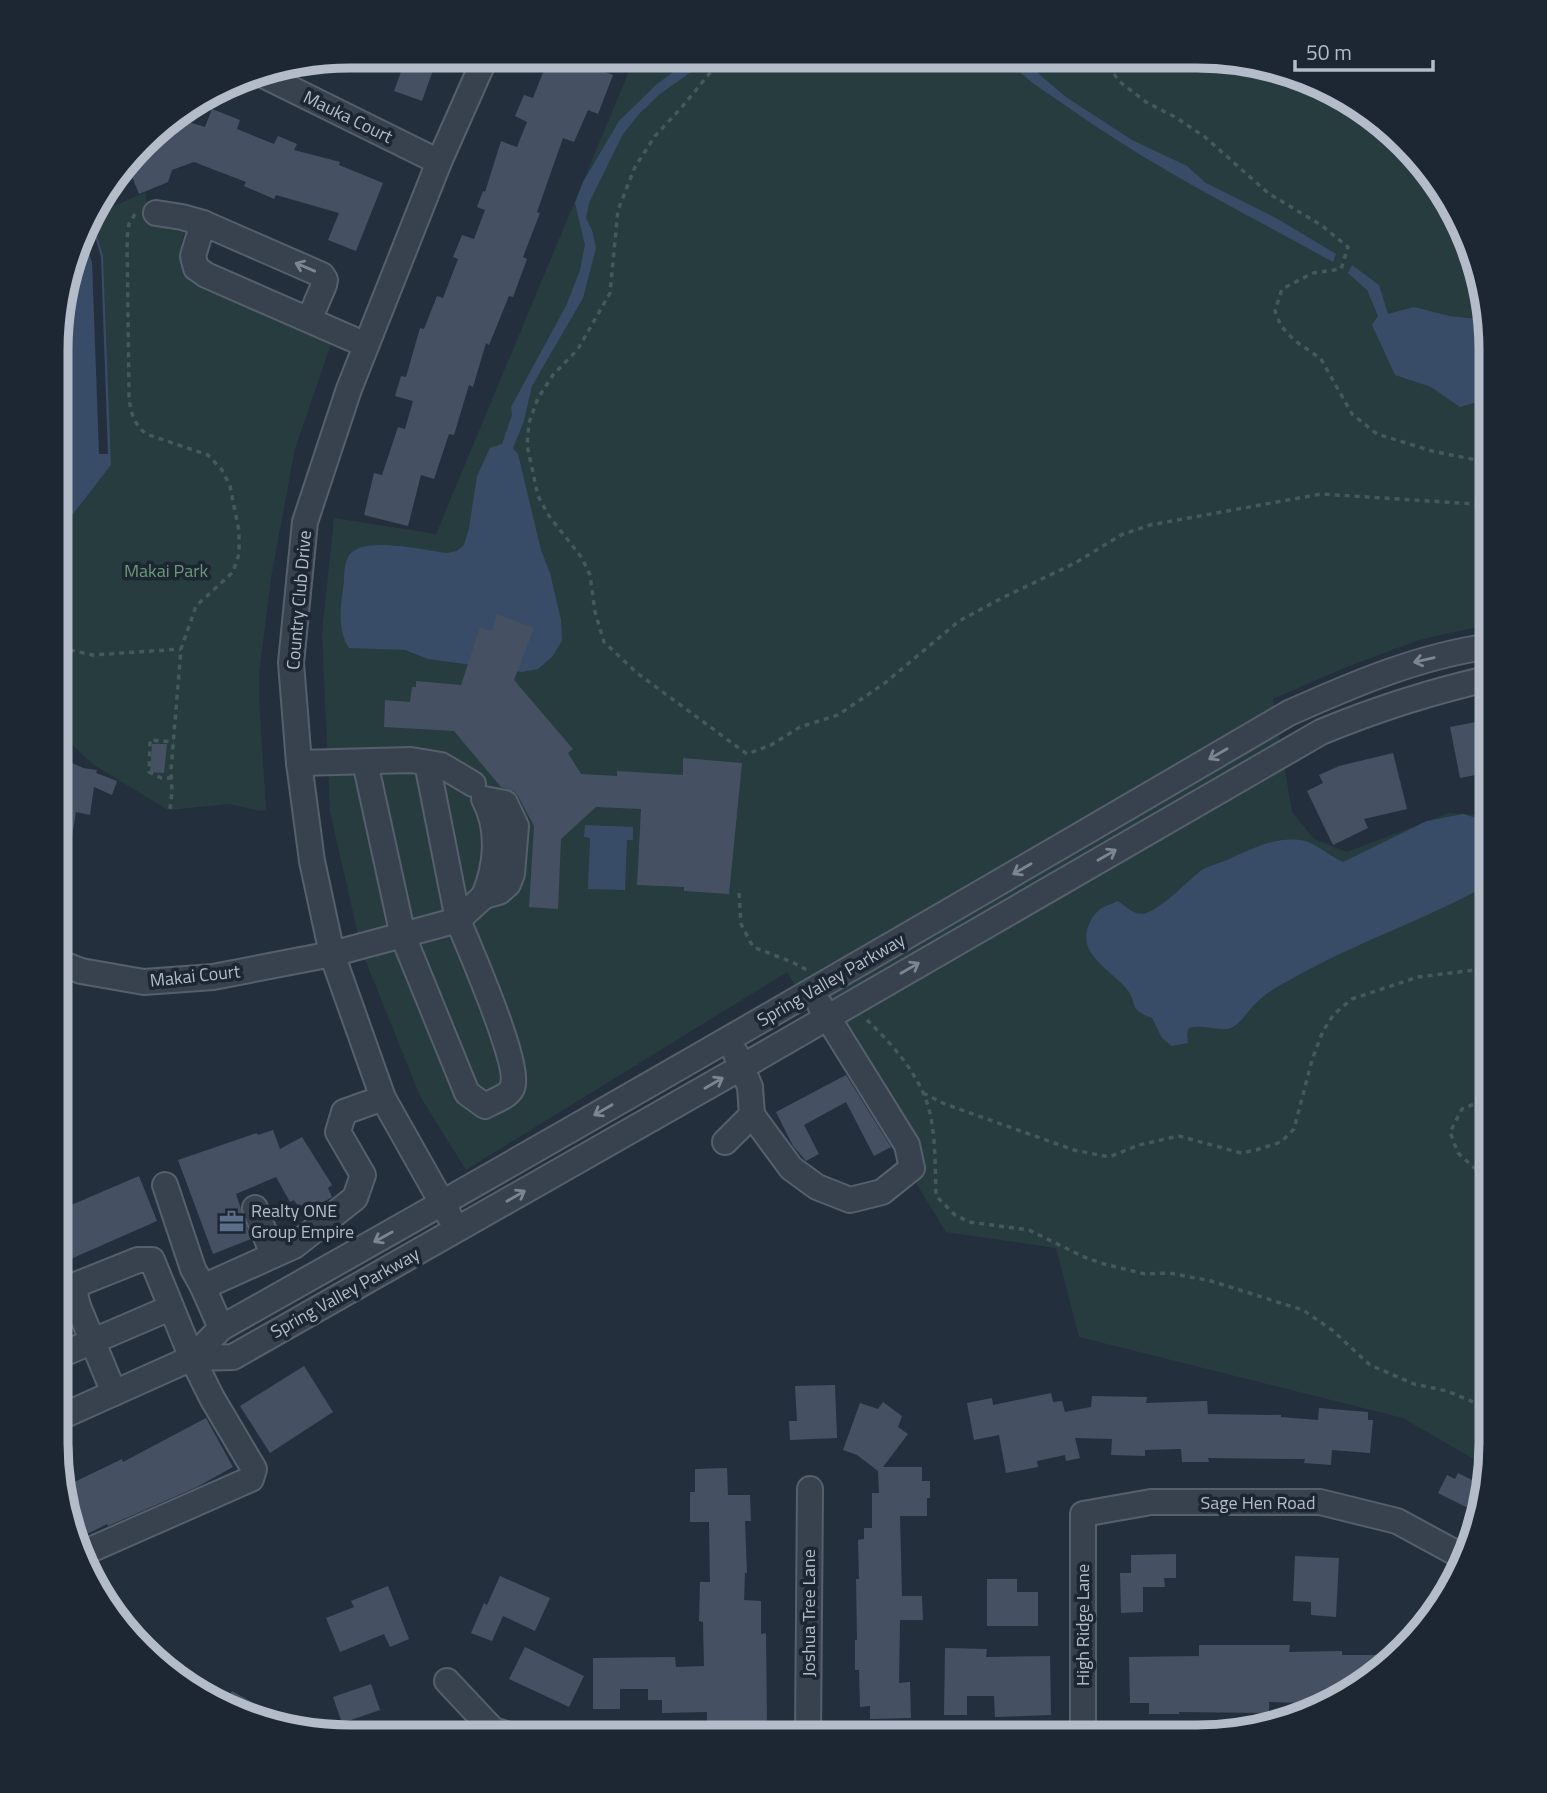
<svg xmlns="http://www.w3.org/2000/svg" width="1547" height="1793" font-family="'Titillium Web',sans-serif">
	<rect width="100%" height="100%" fill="#242f3e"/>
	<g fill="#263c3f">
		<path d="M635,57L1235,59L1360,105L1451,203L1481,274L1491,350V624L1419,640L1344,668L1273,699L1292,812L1314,839L1347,852L1449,813L1478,815L1491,841L1489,1468L1403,1418L1079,1337L1056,1248L946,1232L787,972L466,1170L420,1096L362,952L330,812L322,633L334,518L436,534Z"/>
		<path d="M146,192V220L185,227L182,243L190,245L200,264L189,282L332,341L295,449L271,578L259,673V698L266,810L261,811L229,804L168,810L94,765L59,733L60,531L111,465L103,257L91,216Z"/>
	</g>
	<g fill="#394c67">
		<path d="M694,57H708L701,65L660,94L640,113L623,134L589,203L586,218L592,230L596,248L583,298L532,386L524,421L513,448L518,454L541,550L550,573L561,620L562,640L553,656L538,669L522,672L428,659L405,650L349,648C338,631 340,609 343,589C345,580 343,566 348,557C360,534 425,551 447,553L457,551L464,545L469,528L477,476L490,448L502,444L512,415L511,407L566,306L580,270L585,245L575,203L583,182L619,121L657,84Z"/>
		<path d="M1007,58H1020L1066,97L1132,140L1187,166L1206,183L1276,218L1336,254L1333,262C1244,213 1152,167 1069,108C1048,93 1023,79 1007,58Z"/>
		<path d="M91,215L103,256L111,465L60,531L62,293Z"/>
		<path d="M1352,265L1379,285L1388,314L1414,307L1449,316L1487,320L1491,350V398L1460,407L1431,387L1395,375L1372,325L1378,316L1367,290L1348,273Z"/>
		<path d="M1463,814L1480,819L1491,841V883C1426,920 1353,943 1288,981C1278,986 1265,994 1257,1002C1248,1010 1242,1023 1231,1028C1220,1032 1204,1024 1189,1028L1187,1034L1188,1043L1172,1046L1162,1038L1152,1018C1126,1009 1139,1002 1125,987C1114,975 1098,965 1090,951C1082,939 1088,920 1098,911C1103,906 1112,904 1118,901C1126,906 1135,917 1146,913C1163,908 1188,880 1202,870C1209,866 1219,863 1227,860C1251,849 1278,835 1305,841C1319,845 1329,856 1343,862L1427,821Z"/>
		<path d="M585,825L633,827V840H627L625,890L588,889L590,838L584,837Z"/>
	</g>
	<path fill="#242f3e" d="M90,218L101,257L108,454H99L92,262L83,236Z"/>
	<g fill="#455162">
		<path d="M363,56H438L422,101L394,91L401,72L363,58Z"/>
		<path d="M549,57H566L613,75L598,114L588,110L574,142L563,138L537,212L540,213L523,257L527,259L513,297L509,296L489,345L486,343L473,387L469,385L454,435L449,434L434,479L421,475L408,526L364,515L374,473L382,475L398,427L405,429L413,401L395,396L401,376L406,377L420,328L424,329L437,296L443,298L458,259L453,257L462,235L474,239L485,210L477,207L483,191L485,192L501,141L517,147L527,122L515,116L524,95L533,98Z"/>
		<path d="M212,109L240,120L237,129L274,144L278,136L297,144L294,150L340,162L339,165L383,183L356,251L328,240L339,213L276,195L274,199L244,186L246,182L194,162L172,170L168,182L139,194L127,164L157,129L168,122L177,125L178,119L205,127Z"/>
		<path d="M497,614L534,628L514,680L573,749L568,753L581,774L617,776V771L683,775V758L742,763L729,894L684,891V887L637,885L641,809L596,807L561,839L558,909L529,907L534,826L518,796L514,791L501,787L454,731L384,727L385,700L410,702L412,687H416V681L461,685L480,628L492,631Z"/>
		<path d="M1491,719V772L1460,778L1450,727Z"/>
		<path d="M152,744H167L164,773L150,772Z"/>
		<path d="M1393,753L1407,809L1364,819L1368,828L1333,845L1307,791L1323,783L1319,775L1339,766Z"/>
		<path d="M61,758L83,768L97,770L96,773L117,781L112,795L94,787L90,815L76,812L67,868H59Z"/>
		<path d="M846,1075L891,1147L874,1156L846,1102L804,1125L819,1154L806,1161L793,1146L776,1112Z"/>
		<path d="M273,1130L280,1149L302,1137L332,1185L328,1188L332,1197L303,1214L294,1200L290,1202L276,1177L236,1194L251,1239L213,1254L178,1160L257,1133L258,1135Z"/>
		<path d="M139,1176L157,1221L57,1265V1211Z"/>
		<path d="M304,1366L333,1412L270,1453L240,1406Z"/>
		<path d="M835,1385L837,1438L790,1440L789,1421H797L795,1386Z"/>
		<path d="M1051,1393L1053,1402L1062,1401L1065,1412L1091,1407L1092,1396L1147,1397L1146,1403L1207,1401L1208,1414L1281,1415V1417L1318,1420L1319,1408L1368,1412V1420H1373L1370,1453L1332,1450L1331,1465L1304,1463L1305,1459L1208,1458L1209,1462H1182L1181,1449L1145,1450V1456L1111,1455L1112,1439L1075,1438L1080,1458L1066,1461L1065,1455L1037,1461L1038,1467L1006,1473L999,1435L974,1440L967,1403L992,1398L993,1405Z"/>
		<path d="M883,1402L902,1416L898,1427L908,1434L883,1467H922V1481H930V1498H927V1516H900L902,1596H922L923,1620H900L899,1683L910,1682L911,1718L870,1719V1706L860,1707L859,1670H855V1640H857L856,1579H859L858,1540L864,1539V1528H872V1493H879L878,1471L857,1455L843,1450L860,1403L878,1409Z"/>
		<path d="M206,1418L233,1467L197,1487L108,1526L107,1524L75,1540L66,1519L62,1488L122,1459L123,1462Z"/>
		<path d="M1487,1456L1490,1457V1462L1480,1514L1438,1493L1447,1475L1455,1479L1458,1473L1474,1481Z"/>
		<path d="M727,1468L728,1495H750L751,1521H745L747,1573H745L744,1600L761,1601V1634L766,1633L767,1723L707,1724V1712L662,1713V1700H648V1689H620V1709H593V1658L675,1657L676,1667L704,1666L703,1622L699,1621L700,1582H710L709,1522H690V1492H695V1469Z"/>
		<path d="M1176,1554V1578H1164L1165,1587H1143V1612L1121,1613L1120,1573H1131V1555Z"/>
		<path d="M1295,1556L1339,1558L1336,1617L1311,1615V1602L1293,1601Z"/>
		<path d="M500,1576L550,1598L535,1631L503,1616L492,1641L471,1633L484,1603L487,1605Z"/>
		<path d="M987,1579H1017V1592H1038V1626H987Z"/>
		<path d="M388,1586L409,1639L390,1647L384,1634L340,1652L326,1618L354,1607L351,1601Z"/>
		<path d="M1199,1645H1290L1289,1652L1342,1651V1655H1389L1344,1697L1300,1711V1703L1269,1702V1713L1179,1712V1714H1149V1703H1130L1129,1657L1199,1656Z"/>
		<path d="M525,1647L584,1676L569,1707L509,1679Z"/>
		<path d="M945,1648L987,1649L986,1657L1050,1656L1051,1715L995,1717L994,1696H967V1715H944Z"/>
		<path d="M371,1684L380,1710L342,1723L333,1697Z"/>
		<path d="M232,1691L268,1711L262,1723L224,1706Z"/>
	</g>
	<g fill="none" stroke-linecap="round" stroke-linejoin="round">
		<defs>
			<g id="minor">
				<path d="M257,72L439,162"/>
				<path d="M156,213L182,217L203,223"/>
				<path d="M309,320L324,285L325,280L322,275L203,223L193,256L196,268L206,275L366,345"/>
				<path d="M365,762L403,936L467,1093L485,1106C493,1101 508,1097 512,1088C522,1066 469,948 458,920L484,896"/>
				<path d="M299,763L411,760L441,765L473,784"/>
				<path d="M484,799L505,803L516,826L512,874L508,884L499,892L484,896C497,865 500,829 484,799Z"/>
				<path d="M58,962L81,971L144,982L213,977L332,954L458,920L427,763"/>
				<path d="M752,1115L791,1168L817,1187L850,1200L882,1192L912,1168L907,1145L820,1005"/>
				<path d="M725,1142L752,1115L750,1087L736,1054"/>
				<path d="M165,1185L193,1269L203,1287L221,1328"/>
				<path d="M255,1208L273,1255"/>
				<path d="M450,1217L383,1098L332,954L312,861L299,763L291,663L305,522L349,389L439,162L486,56"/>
				<path d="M203,1287L294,1246L355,1198L363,1175L338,1132L344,1112L383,1098"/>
				<path d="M56,1357L170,1308"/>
				<path d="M192,1358L233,1357L742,1067L1321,732C1379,708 1429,692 1491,678"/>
				<path d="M56,1419L192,1358L221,1328C579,1127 934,921 1289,713C1354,684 1419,656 1491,646"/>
				<path d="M81,1554L251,1479L254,1469L212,1398L192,1358L152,1260H138L78,1284L75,1294L78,1306L114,1393"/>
				<path d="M447,1681L493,1730L513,1736"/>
				<path d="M808,1736L810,1489"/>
				<path d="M1083,1736V1514L1151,1502H1320L1397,1521L1465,1558"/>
			</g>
		</defs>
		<use href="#minor" stroke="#565f6c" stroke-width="28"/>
		<g stroke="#44595c" stroke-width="3.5" stroke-dasharray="5 5" stroke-linecap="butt">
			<path d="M723,57L682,107L655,136L635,167L618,210L610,293L578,349L553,375L538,398L529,423L527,445L538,496L549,516L582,558L590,575L595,612L604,642L637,673L747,754L771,745L800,727L838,715L885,683L959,621L1002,598L1075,563L1121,535L1150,525L1321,494L1491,505"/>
			<path d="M1102,58L1120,82L1146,102L1175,117L1205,137L1268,193L1321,225L1348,247L1341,269L1313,273L1282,289L1275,311L1281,326L1294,340L1321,359L1352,414L1377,434L1432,451L1491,463"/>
			<path d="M135,214L129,224L127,238L129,395C130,411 133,423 146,434L208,455L222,470L230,486L239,531V554L233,572L196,606L181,649L171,770L172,791L170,809"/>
			<path d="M60,648L93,655L181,649"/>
			<path d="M172,778H161L149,772L150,740L174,742"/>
			<path d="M739,893L741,924L753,947L792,962L807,970"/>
			<path d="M867,1020C892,1044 919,1074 929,1109C936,1137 935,1167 936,1196L955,1215L969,1222L1029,1230L1084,1257L1104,1264L1145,1274L1169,1273L1211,1281L1303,1310L1332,1330L1370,1365L1414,1384L1447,1391L1490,1409"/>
			<path d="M923,1093L945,1104L1074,1150L1109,1157L1139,1145L1179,1136L1241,1153L1256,1150L1281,1142L1294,1129L1312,1060L1323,1031L1334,1014L1352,999L1418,977L1491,968"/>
			<path d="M1491,1183L1458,1153L1450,1132L1462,1109L1491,1097"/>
		</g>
		<use href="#minor" stroke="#38414e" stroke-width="24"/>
	</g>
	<defs><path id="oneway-shaft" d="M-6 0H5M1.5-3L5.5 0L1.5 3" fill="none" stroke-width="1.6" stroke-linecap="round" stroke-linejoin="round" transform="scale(1.75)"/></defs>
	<g stroke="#7c8592">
		<use href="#oneway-shaft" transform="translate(305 267) rotate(-157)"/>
		<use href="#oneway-shaft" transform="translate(1424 660) rotate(167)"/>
		<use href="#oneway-shaft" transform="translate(1218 754) rotate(150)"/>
		<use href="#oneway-shaft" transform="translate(1107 855) rotate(-30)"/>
		<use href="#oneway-shaft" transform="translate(1022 869) rotate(150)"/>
		<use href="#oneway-shaft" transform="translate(910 968) rotate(-30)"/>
		<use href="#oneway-shaft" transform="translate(714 1083) rotate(-30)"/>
		<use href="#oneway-shaft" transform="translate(603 1110) rotate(150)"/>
		<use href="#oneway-shaft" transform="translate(516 1196) rotate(-30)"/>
		<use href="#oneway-shaft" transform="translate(383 1237) rotate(151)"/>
	</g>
	<defs>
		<symbol id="office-bare" viewBox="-9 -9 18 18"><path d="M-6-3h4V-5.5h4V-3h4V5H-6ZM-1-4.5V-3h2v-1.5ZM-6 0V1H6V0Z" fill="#5c6f8a" stroke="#1d2633" stroke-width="2.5" paint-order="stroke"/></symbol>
	</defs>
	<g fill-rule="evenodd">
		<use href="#office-bare" x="214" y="1204" width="35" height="35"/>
	</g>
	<g text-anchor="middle" stroke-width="7" stroke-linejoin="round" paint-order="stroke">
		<g font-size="18" fill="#b4bcc9" stroke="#1d2633">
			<text transform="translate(348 117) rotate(26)" y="6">Mauka Court</text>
			<text transform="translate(299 600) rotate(-85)" y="6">Country Club Drive</text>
			<text transform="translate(195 976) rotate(-6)" y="6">Makai Court</text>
			<text transform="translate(831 980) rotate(-30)" y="6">Spring Valley Parkway</text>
			<text transform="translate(345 1293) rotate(-29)" y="6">Spring Valley Parkway</text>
			<text x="1258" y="1509">Sage Hen Road</text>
			<text transform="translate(809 1613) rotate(-90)" y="6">Joshua Tree Lane</text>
			<text transform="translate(1083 1625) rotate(-90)" y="6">High Ridge Lane</text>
		</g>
		<g font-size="18" fill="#6b9a76" stroke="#1d2633">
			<text x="166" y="577">Makai Park</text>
		</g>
		<g font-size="18" fill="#b4bcc9" stroke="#1d2633" text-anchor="start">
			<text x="251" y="1217">Realty ONE<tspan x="251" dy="21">Group Empire</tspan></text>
		</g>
	</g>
	<path d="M0 0H1547V1793H0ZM350 68H1197A282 282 0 0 1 1479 350V1443A282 282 0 0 1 1197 1725H350A282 282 0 0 1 68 1443V350A282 282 0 0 1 350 68Z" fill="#1d2633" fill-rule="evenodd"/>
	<path fill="none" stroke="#b4bcc9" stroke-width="9" d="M350 68H1197A282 282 0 0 1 1479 350V1443A282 282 0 0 1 1197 1725H350A282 282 0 0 1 68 1443V350A282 282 0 0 1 350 68Z"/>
	<path d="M1295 60v10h138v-10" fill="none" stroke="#b4bcc9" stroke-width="3.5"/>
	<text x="1306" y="60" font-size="21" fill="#b4bcc9" stroke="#1d2633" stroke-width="5" paint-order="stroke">50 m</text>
</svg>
